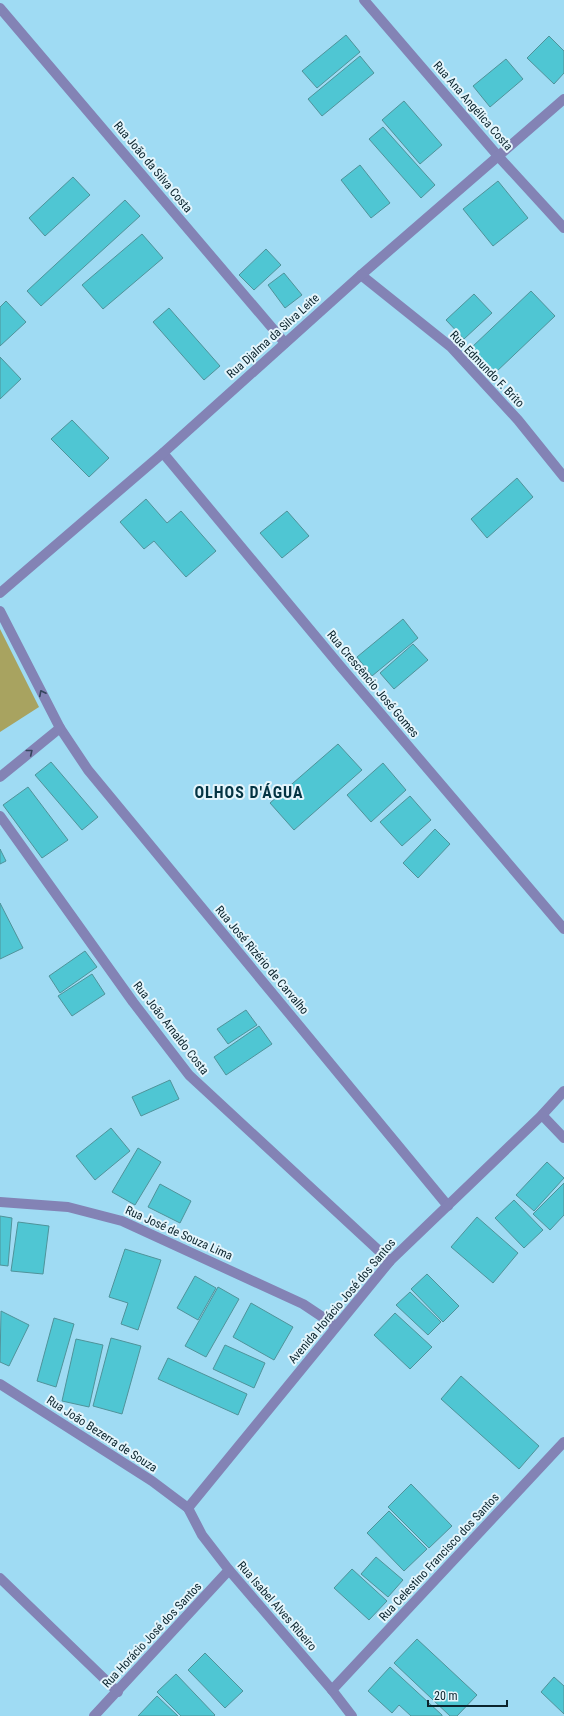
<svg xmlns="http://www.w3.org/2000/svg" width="564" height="1716" font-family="'Roboto Condensed',sans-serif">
	<rect width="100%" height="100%" fill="#9fdbf3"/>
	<path fill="#a8a360" d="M0,629L39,707L0,732Z"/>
	<g fill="#4fc6d3" stroke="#4f939a">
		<path d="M346,35L360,52L317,88L302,71Z"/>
		<path d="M549,36L564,51V73L554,84L527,58Z"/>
		<path d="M360,56L374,73L322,116L308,99Z"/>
		<path d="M506,59L523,79L490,107L473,86Z"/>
		<path d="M404,101L442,145L420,164L382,120Z"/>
		<path d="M383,127L435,185L421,198L369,139Z"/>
		<path d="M360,165L390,203L371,218L341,180Z"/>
		<path d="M73,177L90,195L45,236L29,218Z"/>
		<path d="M498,181L528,218L493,246L463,209Z"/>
		<path d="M125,200L140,216L41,306L27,291Z"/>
		<path d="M142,234L163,258L103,309L82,285Z"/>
		<path d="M266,249L281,265L254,290L239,275Z"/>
		<path d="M284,273L302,295L285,308L268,285Z"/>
		<path d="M531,291L555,316L495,373L471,348Z"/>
		<path d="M474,294L492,313L464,339L446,320Z"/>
		<path d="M6,301L26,322L0,346V307Z"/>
		<path d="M169,308L220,366L204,380L153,322Z"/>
		<path d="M0,357L21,379L0,399Z"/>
		<path d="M72,420L109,458L89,477L51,439Z"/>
		<path d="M517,478L533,497L487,538L471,519Z"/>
		<path d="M146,499L167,523L181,511L216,551L186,577L154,541L144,549L120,522Z"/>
		<path d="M287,511L309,536L282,558L260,533Z"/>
		<path d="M403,619L418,638L372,676L357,657Z"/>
		<path d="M413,644L428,660L394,689L380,673Z"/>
		<path d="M338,744L362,770L294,830L270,803Z"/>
		<path d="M51,762L98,817L82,830L35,775Z"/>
		<path d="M383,763L406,790L371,822L347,795Z"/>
		<path d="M28,787L68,840L42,858L3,805Z"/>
		<path d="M410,796L431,820L402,846L380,822Z"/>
		<path d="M435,829L450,844L418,878L403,863Z"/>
		<path d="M0,849L6,861L0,864Z"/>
		<path d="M0,903L23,948L0,959Z"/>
		<path d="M85,951L97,967L60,993L49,976Z"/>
		<path d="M92,974L105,994L72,1016L58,996Z"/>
		<path d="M246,1010L257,1025L228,1044L217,1029Z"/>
		<path d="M259,1026L272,1044L226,1075L214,1057Z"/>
		<path d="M170,1080L179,1099L141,1116L132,1097Z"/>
		<path d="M111,1128L130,1151L95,1180L76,1156Z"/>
		<path d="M138,1148L161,1162L135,1205L112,1192Z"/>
		<path d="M547,1162L564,1178L534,1211L516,1195Z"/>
		<path d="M564,1183V1215L550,1230L533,1214Z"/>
		<path d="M160,1184L191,1201L180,1223L148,1207Z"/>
		<path d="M514,1200L543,1230L524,1248L495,1218Z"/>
		<path d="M0,1216L12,1218L8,1266L0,1265Z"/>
		<path d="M477,1217L518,1253L493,1283L451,1247Z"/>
		<path d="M18,1222L49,1226L43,1274L11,1271Z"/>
		<path d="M125,1249L161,1260L138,1330L121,1324L128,1303L109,1297Z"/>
		<path d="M427,1274L459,1306L443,1322L411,1289Z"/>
		<path d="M195,1276L216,1288L198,1320L177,1308Z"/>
		<path d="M218,1287L239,1299L206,1357L185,1346Z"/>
		<path d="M410,1292L441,1322L428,1335L396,1305Z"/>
		<path d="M251,1303L293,1327L274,1360L233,1337Z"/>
		<path d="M1,1311L29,1325L9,1366L0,1362Z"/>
		<path d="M395,1313L432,1347L410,1369L374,1335Z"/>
		<path d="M54,1318L74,1324L56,1387L37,1381Z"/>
		<path d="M111,1338L141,1346L122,1414L93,1406Z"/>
		<path d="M76,1339L103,1345L89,1407L62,1401Z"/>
		<path d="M225,1345L265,1363L254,1388L213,1369Z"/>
		<path d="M168,1358L247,1394L238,1415L158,1379Z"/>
		<path d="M461,1376L539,1446L519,1469L441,1399Z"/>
		<path d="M411,1484L452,1526L429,1548L388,1507Z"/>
		<path d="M389,1511L427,1549L404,1571L367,1533Z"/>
		<path d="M376,1557L403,1580L388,1597L361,1574Z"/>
		<path d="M352,1569L387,1601L369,1620L334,1588Z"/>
		<path d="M417,1639L477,1695L457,1716H450L394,1663Z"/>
		<path d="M205,1653L243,1691L225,1708L188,1670Z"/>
		<path d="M390,1667L442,1715V1716H411L399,1705L392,1713L368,1691Z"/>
		<path d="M176,1674L215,1715L214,1716H181L157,1692Z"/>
		<path d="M554,1677L564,1686V1714L541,1692Z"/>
		<path d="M157,1696L178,1716H138Z"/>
	</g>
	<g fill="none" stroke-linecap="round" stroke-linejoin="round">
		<g stroke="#8383b5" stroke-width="10">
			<path d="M364,0L498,156L564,228"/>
			<path d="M0,8L285,343"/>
			<path d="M361,275L451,347L518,420L564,477"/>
			<path d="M163,453L341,667L564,929"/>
			<path d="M0,593L163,453L361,275L564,99"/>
			<path d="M0,611L60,728L88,770L448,1206"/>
			<path d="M0,777L60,728"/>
			<path d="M0,816L133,1002L189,1075L390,1261"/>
			<path d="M542,1115L564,1138"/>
			<path d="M0,1202L68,1207L122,1221L303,1304L336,1326"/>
			<path d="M0,1384L152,1481L188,1508"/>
			<path d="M229,1570L332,1690L352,1716"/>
			<path d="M0,1578L118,1692"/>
			<path d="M332,1690L564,1442"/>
		</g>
		<path stroke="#8383b5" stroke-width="10" d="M94,1716L229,1570L202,1535L188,1508L390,1261L542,1115L564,1091"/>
	</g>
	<defs><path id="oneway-chevron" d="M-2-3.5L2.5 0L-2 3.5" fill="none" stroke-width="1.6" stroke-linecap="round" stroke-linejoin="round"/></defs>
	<g stroke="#35455d">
		<use href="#oneway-chevron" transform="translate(42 693) rotate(-117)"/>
		<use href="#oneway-chevron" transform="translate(30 752) rotate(-39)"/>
	</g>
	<g text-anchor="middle" stroke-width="4" stroke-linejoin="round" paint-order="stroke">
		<g font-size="12" fill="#0b242d" stroke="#e4f5fc">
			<text transform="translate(473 106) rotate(49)" y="4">Rua Ana Angélica Costa</text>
			<text transform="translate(153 167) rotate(50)" y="4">Rua João da Silva Costa</text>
			<text transform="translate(273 336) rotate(-42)" y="4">Rua Djalma da Silva Leite</text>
			<text transform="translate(487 369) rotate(46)" y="4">Rua Edmundo F. Brito</text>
			<text transform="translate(373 684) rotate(50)" y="4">Rua Crescêncio José Gomes</text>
			<text transform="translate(262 960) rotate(50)" y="4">Rua José Rizério de Carvalho</text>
			<text transform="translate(171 1028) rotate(52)" y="4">Rua João Arnaldo Costa</text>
			<text transform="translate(179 1233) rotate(24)" y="4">Rua José de Souza Lima</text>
			<text transform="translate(342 1301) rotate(-50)" y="4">Avenida Horácio José dos Santos</text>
			<text transform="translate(102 1434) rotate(33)" y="4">Rua João Bezerra de Souza</text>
			<text transform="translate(439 1557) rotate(-47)" y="4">Rua Celestino Francisco dos Santos</text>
			<text transform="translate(277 1606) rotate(49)" y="4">Rua Isabel Alves Ribeiro</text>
			<text transform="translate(152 1635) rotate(-47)" y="4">Rua Horácio José dos Santos</text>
		</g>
		<g font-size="16" font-weight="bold" letter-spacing="1" fill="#033443" stroke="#e4f5fc">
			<text x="249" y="798">OLHOS D'ÁGUA</text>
		</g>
	</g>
	<path d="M428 1700v6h79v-6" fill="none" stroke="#0b242d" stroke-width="2"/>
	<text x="434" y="1700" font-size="12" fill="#0b242d" stroke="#e4f5fc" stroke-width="3" paint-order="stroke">20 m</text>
</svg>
